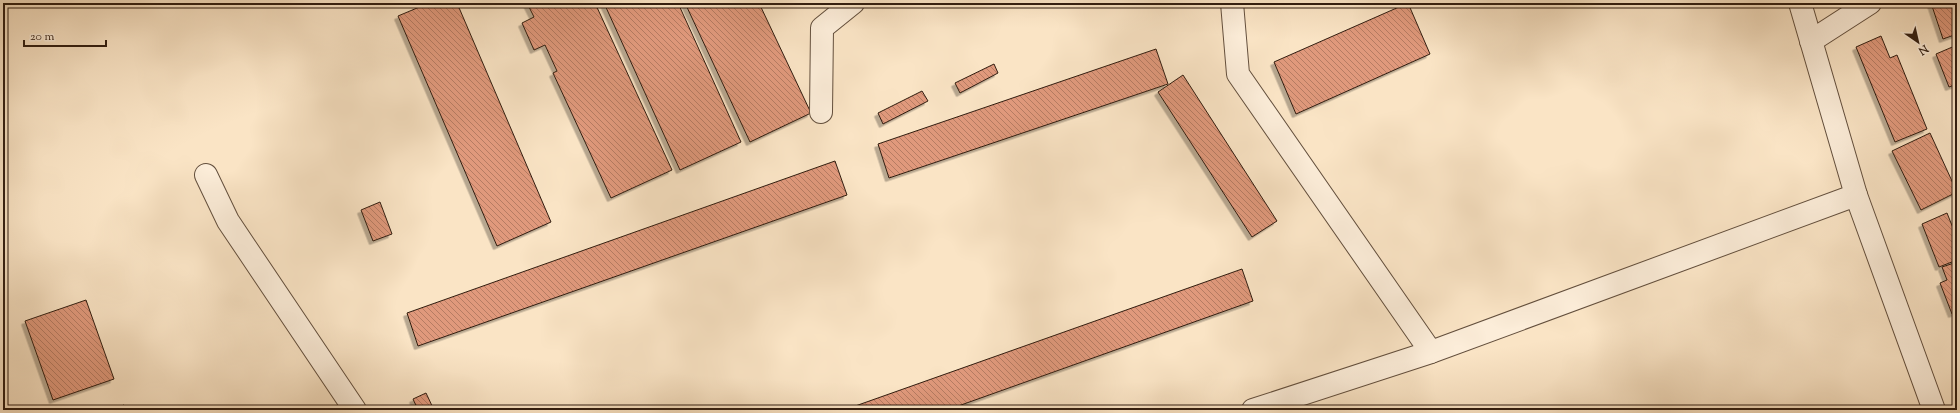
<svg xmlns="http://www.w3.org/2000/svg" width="1960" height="413" font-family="'Sorts Mill Goudy',serif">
	<defs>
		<pattern id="building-back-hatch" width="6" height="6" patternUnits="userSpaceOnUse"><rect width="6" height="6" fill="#e0997c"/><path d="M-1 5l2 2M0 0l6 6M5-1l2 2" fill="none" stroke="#b67c64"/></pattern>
		<filter id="shadow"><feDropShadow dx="-3.5" dy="3.5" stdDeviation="0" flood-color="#0004"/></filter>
	</defs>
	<rect width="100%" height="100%" fill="#fae4c5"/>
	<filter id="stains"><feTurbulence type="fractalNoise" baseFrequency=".005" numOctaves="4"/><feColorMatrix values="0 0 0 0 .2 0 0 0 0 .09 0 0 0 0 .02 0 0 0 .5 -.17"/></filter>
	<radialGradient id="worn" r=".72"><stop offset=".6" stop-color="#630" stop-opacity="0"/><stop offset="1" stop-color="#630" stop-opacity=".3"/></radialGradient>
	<g fill="url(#building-back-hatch)" stroke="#311d10" filter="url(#shadow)">
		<path d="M429,3H457L551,222L497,246L398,16Z"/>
		<path d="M527,3H595L672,170L611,198L553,73L557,71L545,45L534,50L522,23L534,17Z"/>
		<path d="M604,3H678L741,142L680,170Z"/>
		<path d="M685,3H759L811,113L750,142Z"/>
		<path d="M1408,3L1430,54L1296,114L1274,62Z"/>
		<path d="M1931,3H1957V34L1943,39Z"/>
		<path d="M1881,36L1890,58L1897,55L1927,129L1895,142L1856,47Z"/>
		<path d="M1957,45V84L1949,87L1936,54Z"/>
		<path d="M1156,49L1168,84L889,178L878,144Z"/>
		<path d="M994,64L998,73L960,93L955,83Z"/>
		<path d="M1183,75L1277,221L1252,237L1158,92Z"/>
		<path d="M922,91L928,101L883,124L878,113Z"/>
		<path d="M1930,133L1957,192L1921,210L1892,151Z"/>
		<path d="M835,161L847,195L418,346L407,313Z"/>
		<path d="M380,202L392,234L373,241L361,210Z"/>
		<path d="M1947,213L1957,238V260L1939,267L1922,224Z"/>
		<path d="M1957,262V312L1952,314L1940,283L1947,280L1942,267Z"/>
		<path d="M1242,269L1253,301L947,410H844Z"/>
		<path d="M86,300L114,379L53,400L25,321Z"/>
		<path d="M426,393L434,410H418L413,399Z"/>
		<path d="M124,405L126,410H110Z"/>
	</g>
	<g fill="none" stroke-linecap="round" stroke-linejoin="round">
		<defs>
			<g id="street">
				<path d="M1232,3L1238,74L1431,352"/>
				<path d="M1800,3L1856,195L1934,410"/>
				<path d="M1811,41L1870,3"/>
				<path d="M821,112L822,28L853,3"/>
				<path d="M206,175L228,221L355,410"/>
				<path d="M1253,410L1431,352L1856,195"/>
			</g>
		</defs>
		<use href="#street" stroke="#634f3d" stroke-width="24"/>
		<use href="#street" stroke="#fcedd9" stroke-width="22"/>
	</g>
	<rect width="1960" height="413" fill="none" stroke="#fae4c5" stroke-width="16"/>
	<rect x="4" y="4" width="1952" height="405" fill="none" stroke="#311d10" stroke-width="2"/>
	<rect x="8" y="8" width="1944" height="397" fill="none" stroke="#311d10"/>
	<g transform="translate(1918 42) rotate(146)" stroke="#fcedd9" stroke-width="3" paint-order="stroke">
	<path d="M0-3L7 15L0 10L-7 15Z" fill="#311d10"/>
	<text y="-6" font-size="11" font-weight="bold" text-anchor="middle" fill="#311d10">N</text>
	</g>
	<path d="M24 40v6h82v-6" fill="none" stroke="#311d10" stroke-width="2"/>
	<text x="30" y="40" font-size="12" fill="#311d10" stroke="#fcedd9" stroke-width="3" paint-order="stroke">20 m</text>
	<rect width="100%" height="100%" filter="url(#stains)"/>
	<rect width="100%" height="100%" fill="url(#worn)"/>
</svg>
